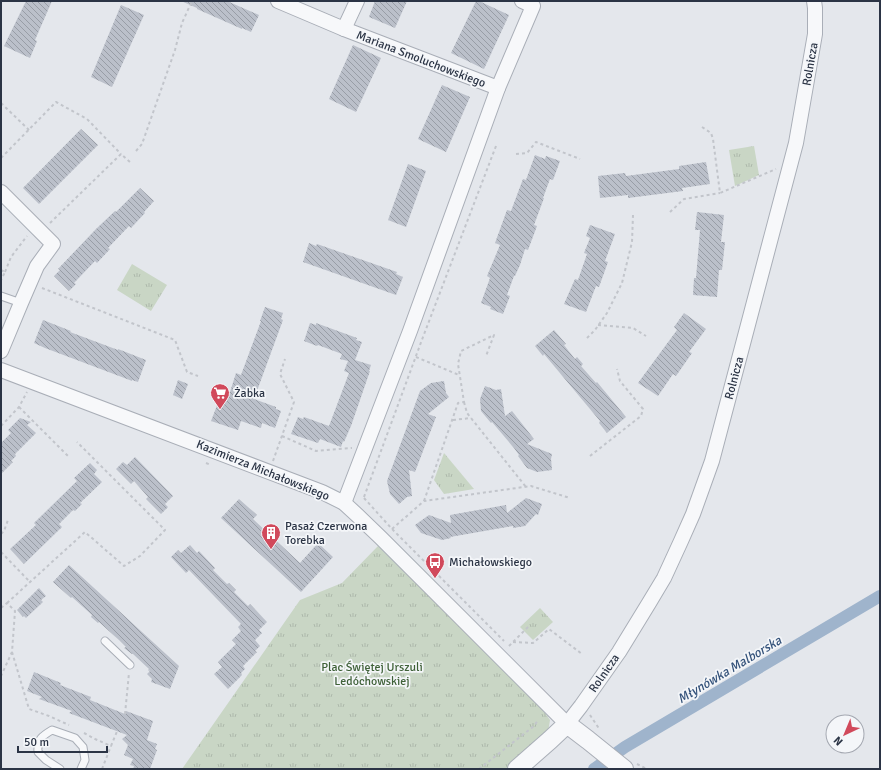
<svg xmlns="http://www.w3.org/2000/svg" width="881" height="770" font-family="Signika,sans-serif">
	<defs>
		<pattern id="grass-tufts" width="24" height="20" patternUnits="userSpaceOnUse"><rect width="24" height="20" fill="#c9d6c5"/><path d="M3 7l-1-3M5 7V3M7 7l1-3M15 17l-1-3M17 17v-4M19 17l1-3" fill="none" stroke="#adb8ab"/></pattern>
		<pattern id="building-back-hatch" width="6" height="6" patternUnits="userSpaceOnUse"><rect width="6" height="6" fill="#bbc0ca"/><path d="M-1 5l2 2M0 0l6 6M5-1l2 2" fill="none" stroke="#989da6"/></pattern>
	</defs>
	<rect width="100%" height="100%" fill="#e4e7ec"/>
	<g fill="url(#grass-tufts)">
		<path d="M754,146L759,175L735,186L729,150Z"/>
		<path d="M132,264L167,285L151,311L117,290Z"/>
		<path d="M444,453L474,489L444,494L434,480Z"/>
		<path d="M378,546L507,672L542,709L550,720L548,732L512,769H182L300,600L342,583Z"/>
		<path d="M540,608L553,622L533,640L520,627Z"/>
	</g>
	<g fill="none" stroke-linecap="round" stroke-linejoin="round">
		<path stroke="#9fb4cc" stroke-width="12" d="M594,769L625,747L880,596"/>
	</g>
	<g fill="url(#building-back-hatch)">
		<path d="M26,1H52L35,40L37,41L30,58L4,46Z"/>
		<path d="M181,1H227L259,15L251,32L242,28V29L197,9V8Z"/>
		<path d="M375,1H407L395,28L369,17Z"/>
		<path d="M476,1H479L509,15L484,69L451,53Z"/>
		<path d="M121,5L144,15L112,87L91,77Z"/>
		<path d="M353,45L381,58L356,112L329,99Z"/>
		<path d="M442,85L470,97L446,152L418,139Z"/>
		<path d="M81,129L98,145L39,204L23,188Z"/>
		<path d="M535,155L545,159L546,156L560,161L553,180L550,179L543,198H544L534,225L537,226L528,250L525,249L520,265L515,276H514L507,295L510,296L503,314L490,309L491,307L481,303L490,278L487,276L500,245L495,243L507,210L511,211L523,179L526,180Z"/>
		<path d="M706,162L710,184L682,188L683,191L628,198V195L600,198L598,176L625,173L626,176L679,169V166Z"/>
		<path d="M408,164L426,171L406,227L388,220Z"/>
		<path d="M140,188L154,201L144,212L145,213L131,228L129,226L108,248L110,249L97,263L95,261L74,283L76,284L69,291L54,276L60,270L58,269L96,229L115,211L116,212Z"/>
		<path d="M697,212L724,215L721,242H725L722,270H719L717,297L693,295L694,278H696L700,230H695Z"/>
		<path d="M590,225L615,234L605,261L608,262L599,287L596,286L586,312L564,304L575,279L578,280L587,254L584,253L590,238L586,236Z"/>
		<path d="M309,243L316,246L317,244L397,272L396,274L403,277L396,295L303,262Z"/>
		<path d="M265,307L283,313L281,319L283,320L254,399L276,407V409L281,411L275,428L262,423L261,428L241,421L238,430L211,421L223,390L230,392L236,373L241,375L261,321H260Z"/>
		<path d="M684,313L706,329L689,352L692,353L676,376L673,374L658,396L638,383L677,330L674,327Z"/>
		<path d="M43,320L71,331L70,332L118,350V349L146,360L138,382L132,380V381L127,379L45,348L34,343Z"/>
		<path d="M310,323L316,325V323L357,338L356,340L362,342L355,360L371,365L369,371H370L351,426L344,442L343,441L341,447L320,439L318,443L291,434L298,417L303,419L304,417L329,426L349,373L344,371L348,361L340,359L342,354L318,345L317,346L304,341Z"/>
		<path d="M554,330L566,344L564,345L575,359L577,357L583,364L581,366L596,383L597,382L626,417L607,433L599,423L600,421L544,354L543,356L535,346Z"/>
		<path d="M178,380L188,384L182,399L173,395Z"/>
		<path d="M444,381L446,393L449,397L428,414L436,417L415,472L409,470L412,496L407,497L399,504L390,494L387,481L420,391L431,383Z"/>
		<path d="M485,386L496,390L501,389L505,416L512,411L534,439L527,444L552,454L551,459L552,470L537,472L527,468L518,456L519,455L514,448L492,422L491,423L481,411L480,399Z"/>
		<path d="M20,418L31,422L27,425L36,433L15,454L16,456L11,461L13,462L1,474V443L11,433L8,430Z"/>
		<path d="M135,457L173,496L165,504L168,507L161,514L146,499L148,497L134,481L131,484L116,469L123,462L127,465Z"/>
		<path d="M90,463L97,470L94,474L102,482L80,503L82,504L75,511L73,510L59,524L62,527L24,564L10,549L36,525L34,523L77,481L74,478Z"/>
		<path d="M526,498L542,504L538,515L536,514L525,526L513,528V526L450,537L451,538L442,540L421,533L415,525L429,515L451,523L450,515L506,505L507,513Z"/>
		<path d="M239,499L257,515L253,519L300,563L318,543L333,557L301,592L221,518Z"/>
		<path d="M190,545L197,553L199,551L215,568L213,570L227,584L229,583L236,590L234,592L248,606L250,604L267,622L259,630L262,633L255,640L260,646L255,651L257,652L243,666L245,669L241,673L242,675L228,689L214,674L222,667L218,662L236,644L232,640L241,631L238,627L241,624L189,570L186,573L171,557L178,550L181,553Z"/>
		<path d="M69,565L179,666L170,689L151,682L152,679L147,674L150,671L148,670L149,669L133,654H132L124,648L126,647L119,640L99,622L98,623L91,617L92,615L72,597L71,598L53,582Z"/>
		<path d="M39,588L46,596L41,600L43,602L26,618L24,616L23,617L17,610Z"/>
		<path d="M34,672L61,683L60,685L91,697L90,700L125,714L126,711L153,721L147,740L157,744L155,749L157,750L150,769H133L134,766L130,765L133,759L124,755L128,745L122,739L127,735L69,713L72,711L39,699L42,697L27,691Z"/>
	</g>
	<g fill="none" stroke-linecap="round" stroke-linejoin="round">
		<defs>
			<g id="service">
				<path d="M1,296L21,303"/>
				<path d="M105,641L130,665"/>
				<path d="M60,769L46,760L38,752C37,739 42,736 52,730L75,738L83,747L85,760L81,769"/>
			</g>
			<g id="minor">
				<path d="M278,1L344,29L357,1"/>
				<path d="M344,29L498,88"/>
				<path d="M1,192L53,244L37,266L21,303L1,351"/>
				<path d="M1,370L322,492L344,503L357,515L381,538L567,724L581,706L619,652L649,603L664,578L681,541L693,514L712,461L796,143L815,34V8L814,1"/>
				<path d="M344,503L410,331L498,88L533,6L522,1"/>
			</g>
			<path id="tertiary" d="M517,769L550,740L567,724L588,740L624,769"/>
		</defs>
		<use href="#service" stroke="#a9aeb7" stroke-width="9"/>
		<use href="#minor" stroke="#a9aeb7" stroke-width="16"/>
		<use href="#tertiary" stroke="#a9aeb7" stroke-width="20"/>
		<g stroke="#c2c5cb" stroke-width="2" stroke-dasharray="3 3" stroke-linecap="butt">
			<path d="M1,103L29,130"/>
			<path d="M702,127L711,133L713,139L720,193L776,169"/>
			<path d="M136,151L142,144L175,50L182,23L192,1"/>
			<path d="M516,154L527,153L536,142L580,159"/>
			<path d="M1,158L56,102L87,119L121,154"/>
			<path d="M670,212L684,199L720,193"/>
			<path d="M50,223L121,154L131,163"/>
			<path d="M1,270L5,272L1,280"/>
			<path d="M5,272L11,257L27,236"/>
			<path d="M42,288L175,340L187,372L198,376"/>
			<path d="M598,325L633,328L646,336"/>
			<path d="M587,338L595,330L607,313L622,283L632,242L633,215"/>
			<path d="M416,357L459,375"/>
			<path d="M464,402L467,413L526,487"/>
			<path d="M19,407L68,456"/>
			<path d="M453,420L471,418"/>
			<path d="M1,426L19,407L27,392"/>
			<path d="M282,436L316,451L352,448"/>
			<path d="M590,456L641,416L643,409L620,381L617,369"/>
			<path d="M273,461L294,402L280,374L285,359"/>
			<path d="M206,463L211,465"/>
			<path d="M364,497L423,337L496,146"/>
			<path d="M364,498L392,529L504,641"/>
			<path d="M424,501L458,403L464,402L458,364L461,351L494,335L486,356"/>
			<path d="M392,529L424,501L531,486L570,498"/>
			<path d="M1,534L4,531L8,520"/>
			<path d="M1,552L30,582"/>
			<path d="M7,603L85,532L124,566L140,556L165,530L77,442"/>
			<path d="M1,608L7,603L15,611L12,652L1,676"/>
			<path d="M513,642L533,643L549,629L582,654"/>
			<path d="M509,646L530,625"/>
			<path d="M12,652L29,709L49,716L69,725"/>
			<path d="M125,714L129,673"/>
			<path d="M590,715L600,730"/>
			<path d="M84,733L95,739L111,746L118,729"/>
			<path d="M637,764L647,769"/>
			<path d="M102,769L111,746"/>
			<path d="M479,769L534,726L538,720"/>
		</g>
		<use href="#service" stroke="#f7f8fa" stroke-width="7"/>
		<use href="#minor" stroke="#f7f8fa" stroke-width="14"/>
		<use href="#tertiary" stroke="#f7f8fa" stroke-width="18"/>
	</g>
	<defs>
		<symbol id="supermarket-pin" viewBox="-11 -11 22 30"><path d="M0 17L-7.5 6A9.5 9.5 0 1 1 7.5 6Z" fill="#d1495b" stroke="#f4f6f9"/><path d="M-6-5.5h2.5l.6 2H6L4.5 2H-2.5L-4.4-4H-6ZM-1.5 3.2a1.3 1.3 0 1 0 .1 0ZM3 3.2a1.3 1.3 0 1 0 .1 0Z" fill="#fff"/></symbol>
		<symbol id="building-pin" viewBox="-11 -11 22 30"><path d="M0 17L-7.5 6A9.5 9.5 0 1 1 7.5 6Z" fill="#d1495b" stroke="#f4f6f9"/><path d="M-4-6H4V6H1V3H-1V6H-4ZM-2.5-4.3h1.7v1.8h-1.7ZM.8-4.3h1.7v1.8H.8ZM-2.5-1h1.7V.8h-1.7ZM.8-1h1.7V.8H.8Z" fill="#fff"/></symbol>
		<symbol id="bus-pin" viewBox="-11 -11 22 30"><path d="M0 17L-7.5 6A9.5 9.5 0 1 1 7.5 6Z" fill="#d1495b" stroke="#f4f6f9"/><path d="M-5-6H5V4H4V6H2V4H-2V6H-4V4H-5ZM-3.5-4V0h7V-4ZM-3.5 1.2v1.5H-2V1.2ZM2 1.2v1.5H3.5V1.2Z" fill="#fff"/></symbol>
	</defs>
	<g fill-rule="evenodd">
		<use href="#supermarket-pin" x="209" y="382" width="22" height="30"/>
		<use href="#building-pin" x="260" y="522" width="22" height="30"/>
		<use href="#bus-pin" x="424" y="551" width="22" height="30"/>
	</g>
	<g text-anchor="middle" stroke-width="3.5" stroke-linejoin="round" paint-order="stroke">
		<g font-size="12" fill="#2b3445" stroke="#f4f6f9">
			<text transform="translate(421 59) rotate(21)" y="4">Mariana Smoluchowskiego</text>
			<text transform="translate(810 64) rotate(-80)" y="4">Rolnicza</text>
			<text transform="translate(734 378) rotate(-75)" y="4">Rolnicza</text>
			<text transform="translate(263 470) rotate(22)" y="4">Kazimierza Michałowskiego</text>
			<text transform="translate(604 673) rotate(-55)" y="4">Rolnicza</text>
		</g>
		<g font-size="12" fill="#2b3445" stroke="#f4f6f9" text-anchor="start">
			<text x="234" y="397">Żabka</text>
			<text x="285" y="530">Pasaż Czerwona<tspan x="285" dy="14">Torebka</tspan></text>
			<text x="449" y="566">Michałowskiego</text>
		</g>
		<g font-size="12" fill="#3f6138" stroke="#f4f6f9">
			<text x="372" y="671">Plac Świętej Urszuli<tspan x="372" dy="14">Ledóchowskiej</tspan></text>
		</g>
		<g font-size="13" font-style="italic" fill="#34527a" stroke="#f4f6f9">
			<text transform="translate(729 669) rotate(-31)" y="5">Młynówka Malborska</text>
		</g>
	</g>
	<rect width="881" height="770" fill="none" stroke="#2b3445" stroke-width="4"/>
	<g transform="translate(845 734) rotate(224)"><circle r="19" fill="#f4f6f9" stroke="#a4a8b1"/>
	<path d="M0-3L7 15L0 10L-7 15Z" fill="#d1495b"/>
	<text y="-6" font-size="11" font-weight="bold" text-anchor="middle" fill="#2b3445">N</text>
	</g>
	<path d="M18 746v6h89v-6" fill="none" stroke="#2b3445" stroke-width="2"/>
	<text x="24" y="746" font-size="12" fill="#2b3445" stroke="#f4f6f9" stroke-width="3" paint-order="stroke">50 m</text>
</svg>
